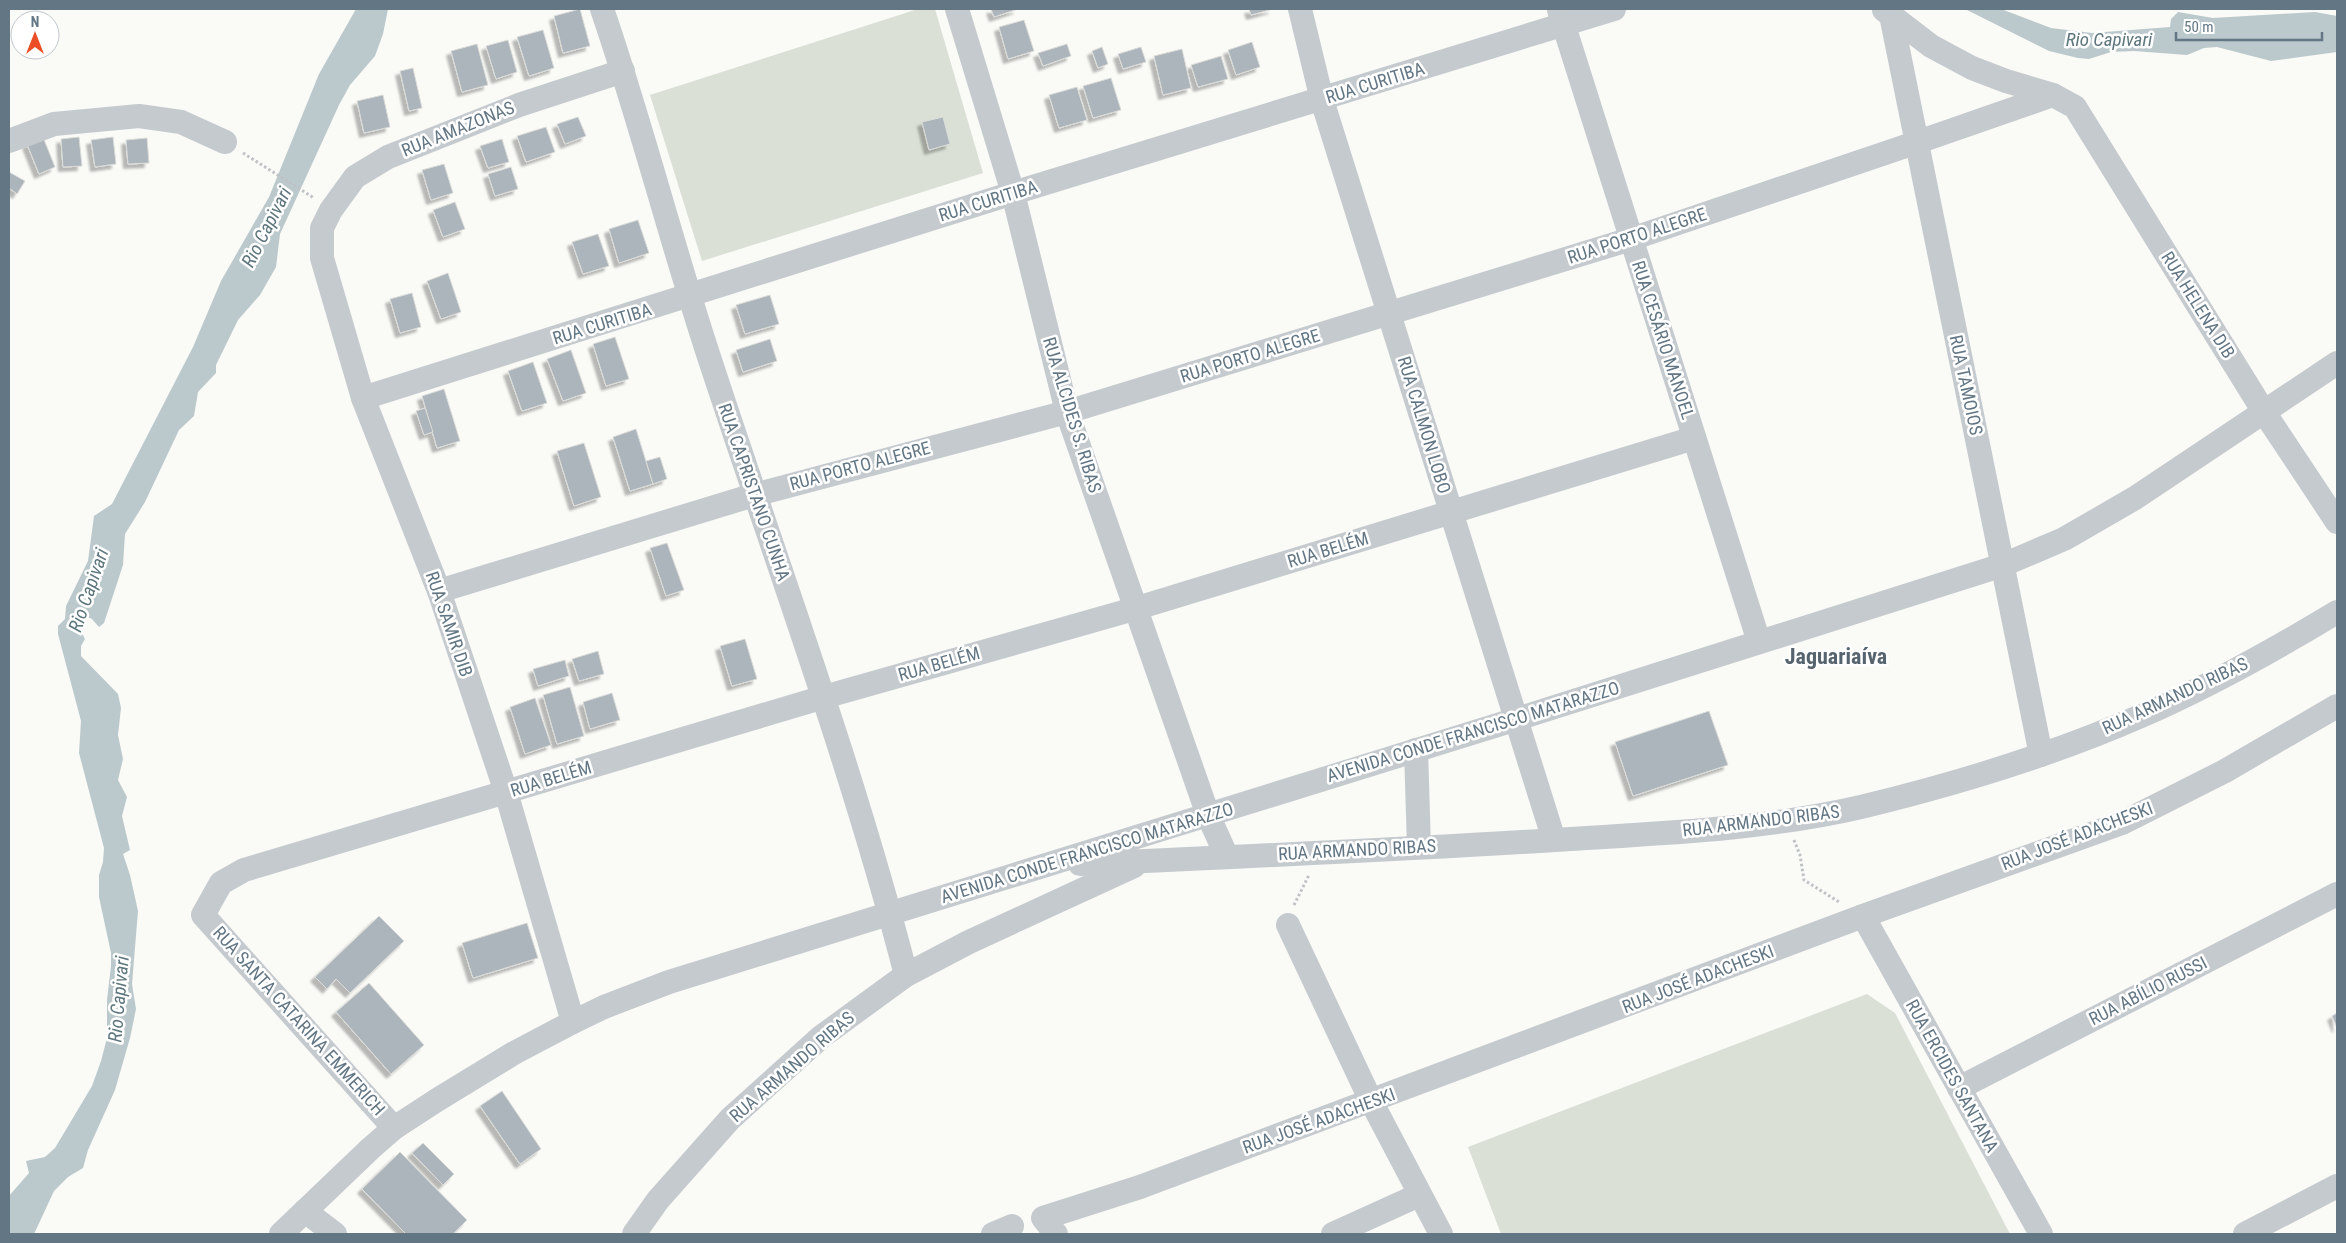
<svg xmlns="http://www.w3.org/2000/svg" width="2346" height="1243" font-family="'Roboto Condensed',sans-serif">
	<defs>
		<filter id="shadow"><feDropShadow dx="-4.5" dy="4.5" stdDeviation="1" flood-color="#0004"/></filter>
	</defs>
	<rect width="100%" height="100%" fill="#fafaf7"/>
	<g fill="#dae0d6">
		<path d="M918,9H935L983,173L702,261L650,95Z"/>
		<path d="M1867,994L1895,1013L2010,1234H1501L1468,1147Z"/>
	</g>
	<g fill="#bbc9cc">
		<path d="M356,9H388L383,34L375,56L350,85L339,105L280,234L276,267L260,295L238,320L216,365V373L198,392L194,416L179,430L145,502L125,534L123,565L104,623L99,627L91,618H87L79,628L85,639L81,646V656L118,694L121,708L118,735L123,759L118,780L127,797L122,816L130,850L123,854L130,875L138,911L132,984L136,1009L130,1038L115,1090L88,1150L83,1168L68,1177L54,1191L34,1234H9V1196L29,1173L26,1161L45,1157L55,1148L92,1086L101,1061L107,1038V1000L111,966V953L99,897V875L103,862L104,848L79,753L81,721L58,634V626L65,619L66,606L88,561L94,516L112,504L193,347L221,281L269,197L319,74Z"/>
		<path d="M1965,9H2001L2051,28L2092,33L2170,27L2171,19L2178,12L2213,18L2315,12L2337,16V52L2271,61L2217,47L2204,48L2187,55L2134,51L2111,52L2089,59L2078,58L2049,51Z"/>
	</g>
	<g fill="#abb5bb" stroke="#dcdcd9" filter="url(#shadow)">
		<path d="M580,9L590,46L563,53L554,16Z"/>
		<path d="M991,9H1018L994,17Z"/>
		<path d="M1249,9H1273L1251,15Z"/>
		<path d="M1024,20L1034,51L1008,59L999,27Z"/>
		<path d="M543,30L554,68L529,76L517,37Z"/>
		<path d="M508,40L517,72L496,79L486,46Z"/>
		<path d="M1252,42L1260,67L1236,75L1228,50Z"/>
		<path d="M477,44L488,85L462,92L451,51Z"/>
		<path d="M1067,44L1071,56L1043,66L1038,53Z"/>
		<path d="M1102,47L1108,64L1098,68L1092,51Z"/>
		<path d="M1141,47L1146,62L1123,69L1118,54Z"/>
		<path d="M1182,49L1191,88L1163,95L1154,56Z"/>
		<path d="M1221,56L1228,79L1198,87L1191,65Z"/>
		<path d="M413,68L422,108L409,111L400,71Z"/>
		<path d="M1111,78L1121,110L1093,118L1083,86Z"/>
		<path d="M1077,87L1087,120L1059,128L1049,95Z"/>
		<path d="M383,95L390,127L364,133L357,101Z"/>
		<path d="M578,117L586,136L565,144L557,124Z"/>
		<path d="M943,117L950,144L929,150L922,122Z"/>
		<path d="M546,127L555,152L526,162L517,136Z"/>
		<path d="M43,137L55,167L39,174L27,144Z"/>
		<path d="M79,137L82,166L63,167L61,139Z"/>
		<path d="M113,137L116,164L95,167L91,140Z"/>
		<path d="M147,138L149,163L128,164L126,140Z"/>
		<path d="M502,139L509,162L488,168L480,146Z"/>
		<path d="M444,164L453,193L431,200L422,170Z"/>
		<path d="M511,167L518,189L495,196L488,174Z"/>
		<path d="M9,172L25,181L17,194L9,188Z"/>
		<path d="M455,202L465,229L443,237L433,210Z"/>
		<path d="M638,220L649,253L619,263L609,229Z"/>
		<path d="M598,234L609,266L583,274L572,242Z"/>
		<path d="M448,273L461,312L441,319L427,281Z"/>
		<path d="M412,293L421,327L400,333L390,299Z"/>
		<path d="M770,295L779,324L745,334L736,305Z"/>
		<path d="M615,337L629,379L606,386L593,344Z"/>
		<path d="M770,339L777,361L743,372L736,350Z"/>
		<path d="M571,350L586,393L563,401L547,359Z"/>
		<path d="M533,362L547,403L522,411L508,371Z"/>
		<path d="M444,389L460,441L437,448L422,396Z"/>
		<path d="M425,408L433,432L424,435L416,411Z"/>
		<path d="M636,429L653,484L630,491L613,437Z"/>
		<path d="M584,443L601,497L574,506L557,451Z"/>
		<path d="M660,457L667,479L653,484L646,461Z"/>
		<path d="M667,543L684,590L666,596L650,548Z"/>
		<path d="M745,639L757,679L732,686L720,646Z"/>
		<path d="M598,651L604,674L579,681L572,659Z"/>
		<path d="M565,660L569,676L538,686L533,669Z"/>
		<path d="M570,687L584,736L557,744L543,695Z"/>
		<path d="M612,693L620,720L590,729L583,702Z"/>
		<path d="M535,698L551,745L525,754L510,707Z"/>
		<path d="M1709,711L1728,765L1633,796L1615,742Z"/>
		<path d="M379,916L404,941L350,993L336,979L327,989L315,977Z"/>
		<path d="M527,923L538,958L473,978L462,943Z"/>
		<path d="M369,983L424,1045L391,1074L336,1012Z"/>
		<path d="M2337,1013V1028L2332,1016Z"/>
		<path d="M502,1091L541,1149L520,1164L480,1106Z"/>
		<path d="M423,1143L454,1174L443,1185L412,1153Z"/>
		<path d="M400,1152L467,1220L453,1234H406L362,1189Z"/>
	</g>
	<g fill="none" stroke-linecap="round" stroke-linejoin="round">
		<g stroke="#bfc2c5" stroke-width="3" stroke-dasharray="2.5 2.5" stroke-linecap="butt">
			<path d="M243,153L314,198"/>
			<path d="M1794,840L1800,855L1804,880L1839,902"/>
			<path d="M1294,905L1309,875"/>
		</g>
		<g stroke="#c5cace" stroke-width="24">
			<path d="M602,9C643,128 673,250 713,369C779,570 853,769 906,975"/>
			<path d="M957,9L1013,193L1067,412L1208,815L1227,857"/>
			<path d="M1300,9L1322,100L1554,840"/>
			<path d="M1559,10L1759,642"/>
			<path d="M1884,10L1931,46L1972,68L2006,81L2053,95L2075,107L2264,412L2337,522"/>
			<path d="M1891,15L2041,755"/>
			<path d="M9,141L54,124L139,116L181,122L225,142"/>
			<path d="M363,398L1013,193L1614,9"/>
			<path d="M439,591L754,495L1067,412L1631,239L1915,143L2053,95"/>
			<path d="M1416,750L1419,847"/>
			<path d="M1080,864C1243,856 1407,850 1570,839C1667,833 1766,829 1861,807C1956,784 2052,755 2141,716C2208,687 2274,650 2337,612"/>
			<path d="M1863,916L2041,1234"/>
			<path d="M1288,925L1371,1101L1441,1234"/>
			<path d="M573,1022L506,792L439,591L363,398L322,258V228L331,210L355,177L388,157L519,105L623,71"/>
			<path d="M1959,1088L2337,894"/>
			<path d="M394,1128L203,915L221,883L244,870L824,697L1134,609L1694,438"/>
			<path d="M305,1211L335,1234"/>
			<path d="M281,1234L371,1148L394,1128L437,1100L514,1053L573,1022L604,1007L669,982L1517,719L2003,565L2064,539L2135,498L2337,363"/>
			<path d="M634,1234L658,1200L730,1119L821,1037L906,975L969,942L1134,866"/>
			<path d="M993,1234L1012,1226"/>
			<path d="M1056,1234L1043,1218L1140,1187L1863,916L2122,823L2225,771L2337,706"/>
			<path d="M1333,1234L1419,1195"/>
			<path d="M2245,1234L2337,1186"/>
		</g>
	</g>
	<g text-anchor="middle" stroke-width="5" stroke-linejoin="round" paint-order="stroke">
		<g font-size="18" fill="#637684" stroke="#fff">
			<text transform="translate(1375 83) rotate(-17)" y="6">RUA CURITIBA</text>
			<text transform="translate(458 129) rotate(-22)" y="6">RUA AMAZONAS</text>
			<text transform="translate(988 201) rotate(-17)" y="6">RUA CURITIBA</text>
			<text transform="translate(1637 236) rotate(-18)" y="6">RUA PORTO ALEGRE</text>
			<text transform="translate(2198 305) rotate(58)" y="6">RUA HELENA DIB</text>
			<text transform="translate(602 324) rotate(-17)" y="6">RUA CURITIBA</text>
			<text transform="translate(1663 340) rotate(72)" y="6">RUA CESÁRIO MANOEL</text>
			<text transform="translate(1250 356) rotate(-17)" y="6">RUA PORTO ALEGRE</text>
			<text transform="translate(1966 385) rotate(78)" y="6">RUA TAMOIOS</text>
			<text transform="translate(1072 415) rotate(73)" y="6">RUA ALCIDES S. RIBAS</text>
			<text transform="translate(1424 425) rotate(73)" y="6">RUA CALMON LOBO</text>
			<text transform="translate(860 466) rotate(-15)" y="6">RUA PORTO ALEGRE</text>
			<text transform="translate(754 492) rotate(71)" y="6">RUA CAPRISTANO CUNHA</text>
			<text transform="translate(1328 550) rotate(-17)" y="6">RUA BELÉM</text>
			<text transform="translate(449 624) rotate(71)" y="6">RUA SAMIR DIB</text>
			<text transform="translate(939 664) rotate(-16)" y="6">RUA BELÉM</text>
			<text transform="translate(2175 696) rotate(-25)" y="6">RUA ARMANDO RIBAS</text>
			<text transform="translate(1473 732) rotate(-17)" y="6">AVENIDA CONDE FRANCISCO MATARAZZO</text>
			<text transform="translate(551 779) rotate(-17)" y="6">RUA BELÉM</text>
			<text transform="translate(1761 821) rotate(-7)" y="6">RUA ARMANDO RIBAS</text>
			<text transform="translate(2077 836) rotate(-21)" y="6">RUA JOSÉ ADACHESKI</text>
			<text transform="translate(1357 850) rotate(-3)" y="6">RUA ARMANDO RIBAS</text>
			<text transform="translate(1087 853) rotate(-17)" y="6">AVENIDA CONDE FRANCISCO MATARAZZO</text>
			<text transform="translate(1698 979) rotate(-21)" y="6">RUA JOSÉ ADACHESKI</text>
			<text transform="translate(2148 991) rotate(-27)" y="6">RUA ABÍLIO RUSSI</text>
			<text transform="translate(299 1021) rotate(48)" y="6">RUA SANTA CATARINA EMMERICH</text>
			<text transform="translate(792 1067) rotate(-41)" y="6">RUA ARMANDO RIBAS</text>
			<text transform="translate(1952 1076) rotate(61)" y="6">RUA ERCIDES SANTANA</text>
			<text transform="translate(1319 1121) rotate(-20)" y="6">RUA JOSÉ ADACHESKI</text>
		</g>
		<g font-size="19" font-style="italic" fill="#5e767d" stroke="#fff">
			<text x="2109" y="46">Rio Capivari</text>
			<text transform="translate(266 227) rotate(-63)" y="7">Rio Capivari</text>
			<text transform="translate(88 590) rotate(-71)" y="7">Rio Capivari</text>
			<text transform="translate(118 999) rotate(-85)" y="7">Rio Capivari</text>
		</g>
		<g font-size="22" font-weight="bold" fill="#56646f" stroke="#fff">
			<text x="1836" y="664">Jaguariaíva</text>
		</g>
	</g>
	<rect width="2346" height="1243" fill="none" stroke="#637684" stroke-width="20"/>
	<g transform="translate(35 35)"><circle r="24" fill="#ffffff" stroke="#c1c8ce"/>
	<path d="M0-4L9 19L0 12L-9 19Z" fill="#ec4f25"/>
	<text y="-8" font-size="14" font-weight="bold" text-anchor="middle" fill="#637684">N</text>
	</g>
	<path d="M2176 32v8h146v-8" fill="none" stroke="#637684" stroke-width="2.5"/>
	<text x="2184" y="32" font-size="15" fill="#637684" stroke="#ffffff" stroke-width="4" paint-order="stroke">50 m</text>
</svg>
